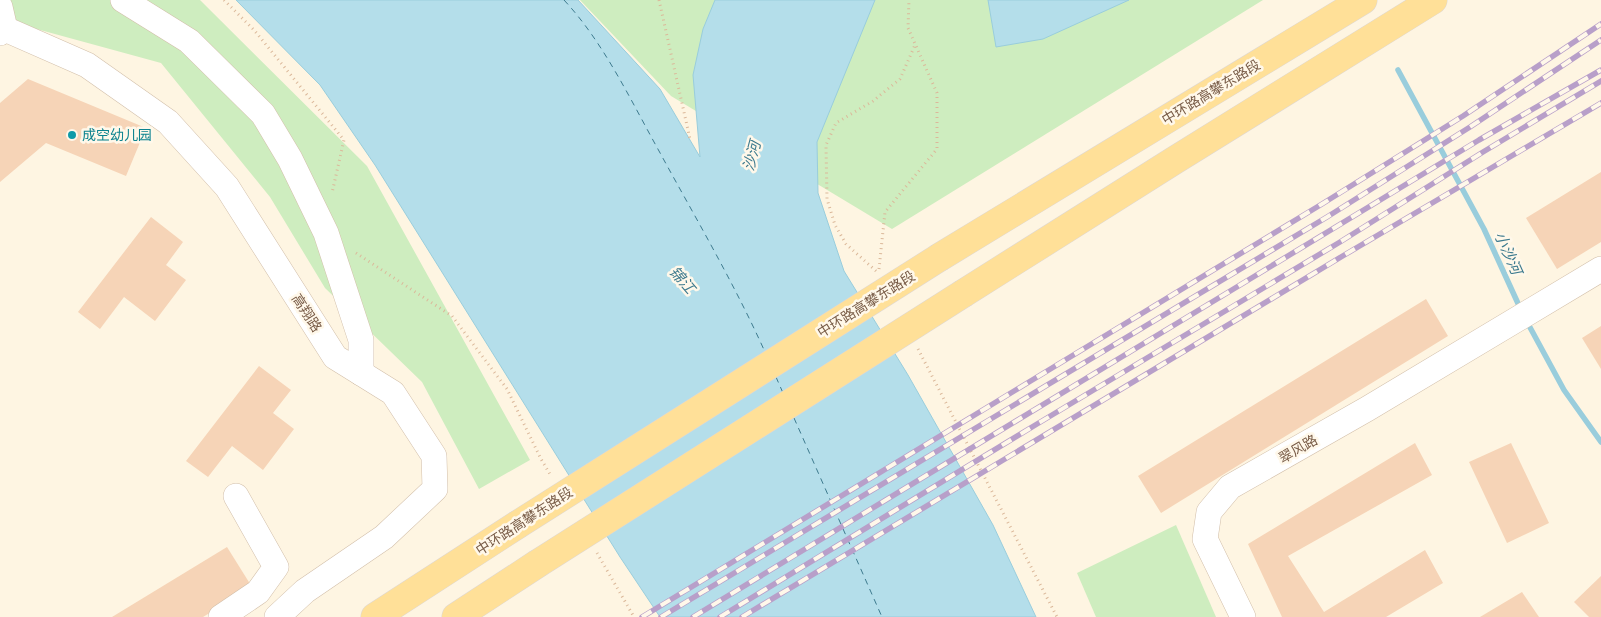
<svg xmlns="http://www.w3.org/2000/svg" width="1601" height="617" font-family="Arial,'Noto Sans SC',sans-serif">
	<rect width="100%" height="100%" fill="#fef5e2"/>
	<g fill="#ceedbf">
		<path d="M0,0H200L367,166L530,460L479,489L422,382L325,288L270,197L161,63L0,19Z"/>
		<path d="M580,0H1263L892,229L671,96Z"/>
		<path d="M1176,525L1216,617H1096L1077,573Z"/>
	</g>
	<g fill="#b4deea" stroke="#99cddc">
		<path d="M236,0H578L660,89L700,157L693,75L703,29L715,0H875L817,142L818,193L844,271L908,375L993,525L1036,617H660L620,557L375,165L320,85Z"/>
		<path d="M988,0H1129L1043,39L996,47Z"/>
	</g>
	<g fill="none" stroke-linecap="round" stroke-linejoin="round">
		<g stroke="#99cddc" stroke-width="5.5">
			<path d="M1398,70L1484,229L1521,310"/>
			<path d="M1526,320L1564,390L1601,442"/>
		</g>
		<g stroke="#3d7a8e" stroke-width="1" stroke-dasharray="6 5" stroke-linecap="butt">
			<path d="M564,0C604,43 630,99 659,151C695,217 734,283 765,352"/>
			<path d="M776,377L783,393"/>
			<path d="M794,418L882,617"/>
		</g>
	</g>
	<g fill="#f6d4b7">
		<path d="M28,79L146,128L126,176L46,143L0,182V103Z"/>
		<path d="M1601,172V242L1557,269L1526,218Z"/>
		<path d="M151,217L183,242L166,265L186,280L155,321L124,297L100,329L78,312Z"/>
		<path d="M1426,299L1448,336L1161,513L1138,476Z"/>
		<path d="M1601,326V369L1582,338Z"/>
		<path d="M259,366L291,390L273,413L294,429L263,470L232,446L208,477L186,461Z"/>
		<path d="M1415,443L1432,475L1288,556L1324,612L1425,550L1443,583L1386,617H1282L1248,544Z"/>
		<path d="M1511,443L1549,523L1507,543L1469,462Z"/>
		<path d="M227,547L252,587L203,617H112Z"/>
		<path d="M1601,576V617H1589L1574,602Z"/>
		<path d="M1522,592L1539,617H1480Z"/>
	</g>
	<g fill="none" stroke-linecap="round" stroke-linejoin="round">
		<defs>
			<g id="minor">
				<path d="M123,0L189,41L263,114L290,159L326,233L361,340V373"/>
				<path d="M0,7L5,29"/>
				<path d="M0,33L5,29L87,65L168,122L227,187L335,357L393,393L434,456L435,489L384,537L305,591L277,617"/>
				<path d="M221,617L258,592L276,567L236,496"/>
				<path d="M1243,617L1205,539L1209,512L1230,487L1367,409L1601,269"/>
			</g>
			<g id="major">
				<path d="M940,257L1363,0"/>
				<path d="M964,293L1175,160L1433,0"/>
				<path d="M375,617L517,525"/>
				<path d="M456,617L537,564"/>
			</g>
		</defs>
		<use href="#minor" stroke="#d2bfaa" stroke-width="26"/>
		<use href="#major" stroke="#dfd8d3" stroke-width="29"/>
		<g stroke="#dbb89a" stroke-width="3" stroke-dasharray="1 4" stroke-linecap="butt">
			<path d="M224,0L254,30L344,140L332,193"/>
			<path d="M659,0L690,139"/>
			<path d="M356,253L452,316L507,389L541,459L551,476"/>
			<path d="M879,269L885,212L937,149V93L908,28L909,0"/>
			<path d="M876,271L846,244L835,225L827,199L826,145L836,123L873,101L900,79L915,45"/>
			<path d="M918,349L1057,617"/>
			<path d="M597,553L634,617"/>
		</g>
		<use href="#minor" stroke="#fff" stroke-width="25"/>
		<use href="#major" stroke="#ffe098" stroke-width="28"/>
		<defs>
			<g id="rail">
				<path d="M642,617L1322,204L1463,116L1601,24"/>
				<path d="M661,617L1327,217L1470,127L1601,40"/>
				<path d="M693,617L1479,140L1601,70"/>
				<path d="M720,617L1037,424L1340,242L1483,152L1601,81"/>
				<path d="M742,617L1346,254L1601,103"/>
			</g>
		</defs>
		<use href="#rail" stroke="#b89fc9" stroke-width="5.5"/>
		<use href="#rail" stroke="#fff8ea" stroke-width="4" stroke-dasharray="11" stroke-linecap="butt"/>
		<defs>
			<g id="major-bridge">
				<path d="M517,525L940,257"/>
				<path d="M537,564L964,293"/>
			</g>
		</defs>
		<use href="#major-bridge" stroke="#dfd8d3" stroke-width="29" stroke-linecap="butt"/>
		<use href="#major-bridge" stroke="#ffe098" stroke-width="28"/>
	</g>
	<circle fill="#0f9aa8" stroke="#fff8ea" stroke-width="2" cx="72" cy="135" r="5"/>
	<g text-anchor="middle" stroke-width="5" stroke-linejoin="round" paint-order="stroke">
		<g font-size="14" fill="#785b46" stroke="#fff8ea">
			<text transform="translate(1211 92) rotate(-31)" y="5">中环路高攀东路段</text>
			<text transform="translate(866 304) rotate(-32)" y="5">中环路高攀东路段</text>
			<text transform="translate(307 313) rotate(57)" y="5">高翔路</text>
			<text transform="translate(1298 449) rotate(-30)" y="5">翠风路</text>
			<text transform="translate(524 521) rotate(-33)" y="5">中环路高攀东路段</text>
		</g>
		<g font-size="14" fill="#0d838f" stroke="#fff8ea" text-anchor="start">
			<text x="82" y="140">成空幼儿园</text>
		</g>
		<g font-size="15" font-style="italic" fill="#3d7a8e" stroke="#fff8ea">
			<text transform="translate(752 156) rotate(-75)" y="5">沙河</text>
			<text transform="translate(1508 253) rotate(66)" y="5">小沙河</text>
			<text transform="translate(682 280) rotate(49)" y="5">锦江</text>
		</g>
	</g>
</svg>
